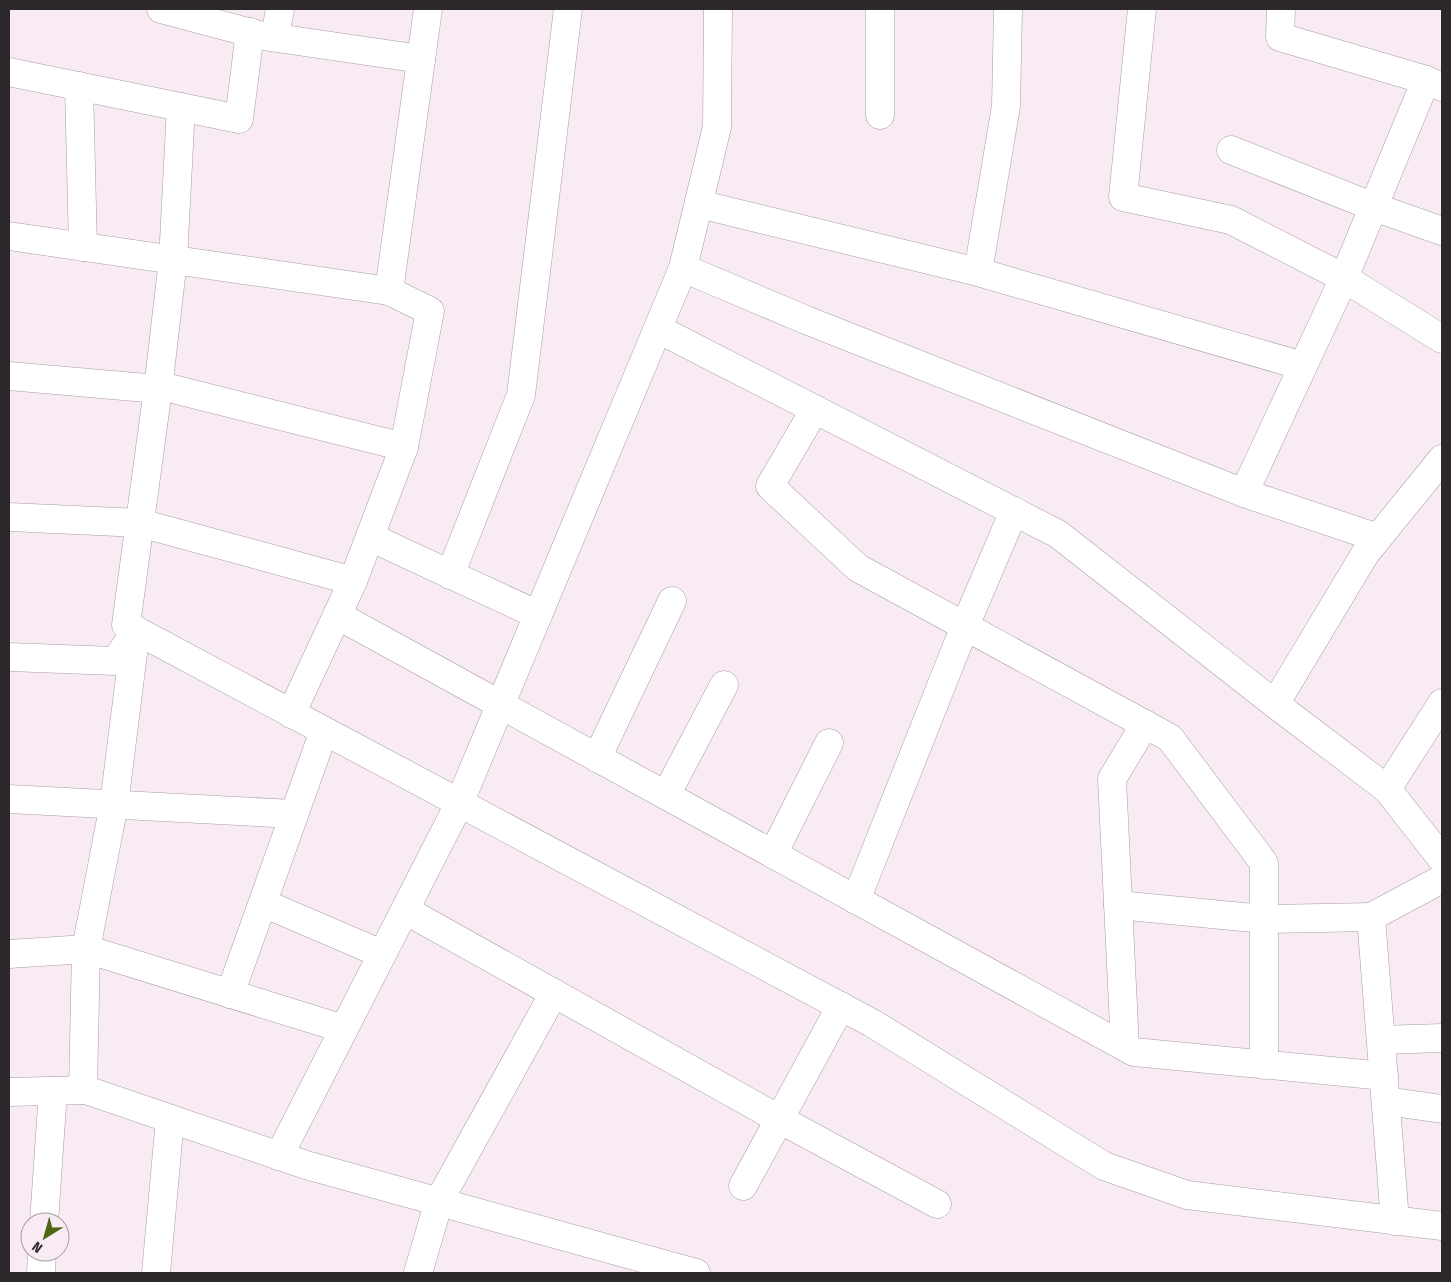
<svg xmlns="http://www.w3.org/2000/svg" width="1451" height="1282" font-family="'Fira Sans Condensed',sans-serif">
	<rect width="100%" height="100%" fill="#f8ebf3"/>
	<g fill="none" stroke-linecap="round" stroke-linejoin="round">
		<defs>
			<g id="minor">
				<path d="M161,9L263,36L421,59"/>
				<path d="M1142,9L1123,197L1231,220L1344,278L1442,339"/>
				<path d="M1281,9L1280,37L1426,80L1442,87"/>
				<path d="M275,37L280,9"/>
				<path d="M9,72L239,119L250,32"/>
				<path d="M79,86L83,247"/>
				<path d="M181,107L173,260L158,389L126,625L872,1023L1104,1166L1187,1195L1442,1226"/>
				<path d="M880,115V9"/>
				<path d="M1231,150L1374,207L1442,231"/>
				<path d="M699,204L978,272L1303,366"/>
				<path d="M9,236L389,291L430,311L404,447L353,581L291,714"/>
				<path d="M683,268L806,320L1244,493L1378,538"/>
				<path d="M978,272L1006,106L1008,9"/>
				<path d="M389,291L428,9"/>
				<path d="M658,329L1058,534L1275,704L1387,789L1442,859"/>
				<path d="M9,376L158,389L169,388L404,447"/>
				<path d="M815,409L770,486L858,568L1170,738L1264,863V1065"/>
				<path d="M1244,493L1344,278L1426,80"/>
				<path d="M9,517L140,523L353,581"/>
				<path d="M370,537L538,615"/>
				<path d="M450,575L521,395L568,9"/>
				<path d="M337,615L1134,1052L1384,1076"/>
				<path d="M9,657L115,661L135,633"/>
				<path d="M1275,704L1365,554L1442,459"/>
				<path d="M597,758L672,601"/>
				<path d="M1387,789L1442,703"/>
				<path d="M666,795L724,685"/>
				<path d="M9,799L294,814"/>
				<path d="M773,854L829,743"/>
				<path d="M856,900L965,626L1014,511"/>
				<path d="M263,903L382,954"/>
				<path d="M1118,905L1264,919L1371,917"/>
				<path d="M405,910L779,1119L937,1204"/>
				<path d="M9,954L86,949L344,1029"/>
				<path d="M230,994L324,731"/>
				<path d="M1381,1040L1442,1038"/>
				<path d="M1125,1047L1112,779L1145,724"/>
				<path d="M83,1090L86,949L114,804L136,630"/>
				<path d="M9,1092L86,1090L306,1165L696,1273"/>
				<path d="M1386,1101L1442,1109"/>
				<path d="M279,1156L459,804L683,268L717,127L718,9"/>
				<path d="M743,1186L841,1006"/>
				<path d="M1395,1221L1371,917L1442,879"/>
				<path d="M44,1222L53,1091"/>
				<path d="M41,1273L42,1252"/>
				<path d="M156,1273L170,1119"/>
				<path d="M418,1273L439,1201L554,993"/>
			</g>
		</defs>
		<use href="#minor" stroke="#a89da4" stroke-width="29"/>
		<use href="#minor" stroke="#fff" stroke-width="28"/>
	</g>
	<rect width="1451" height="1282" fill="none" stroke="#2b272a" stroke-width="20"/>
	<g transform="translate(45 1237) rotate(217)"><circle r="24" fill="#f8ebf3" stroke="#a69da3"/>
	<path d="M0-4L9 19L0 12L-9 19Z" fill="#4d6514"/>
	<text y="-8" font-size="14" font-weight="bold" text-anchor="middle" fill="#2b272a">N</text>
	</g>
</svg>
